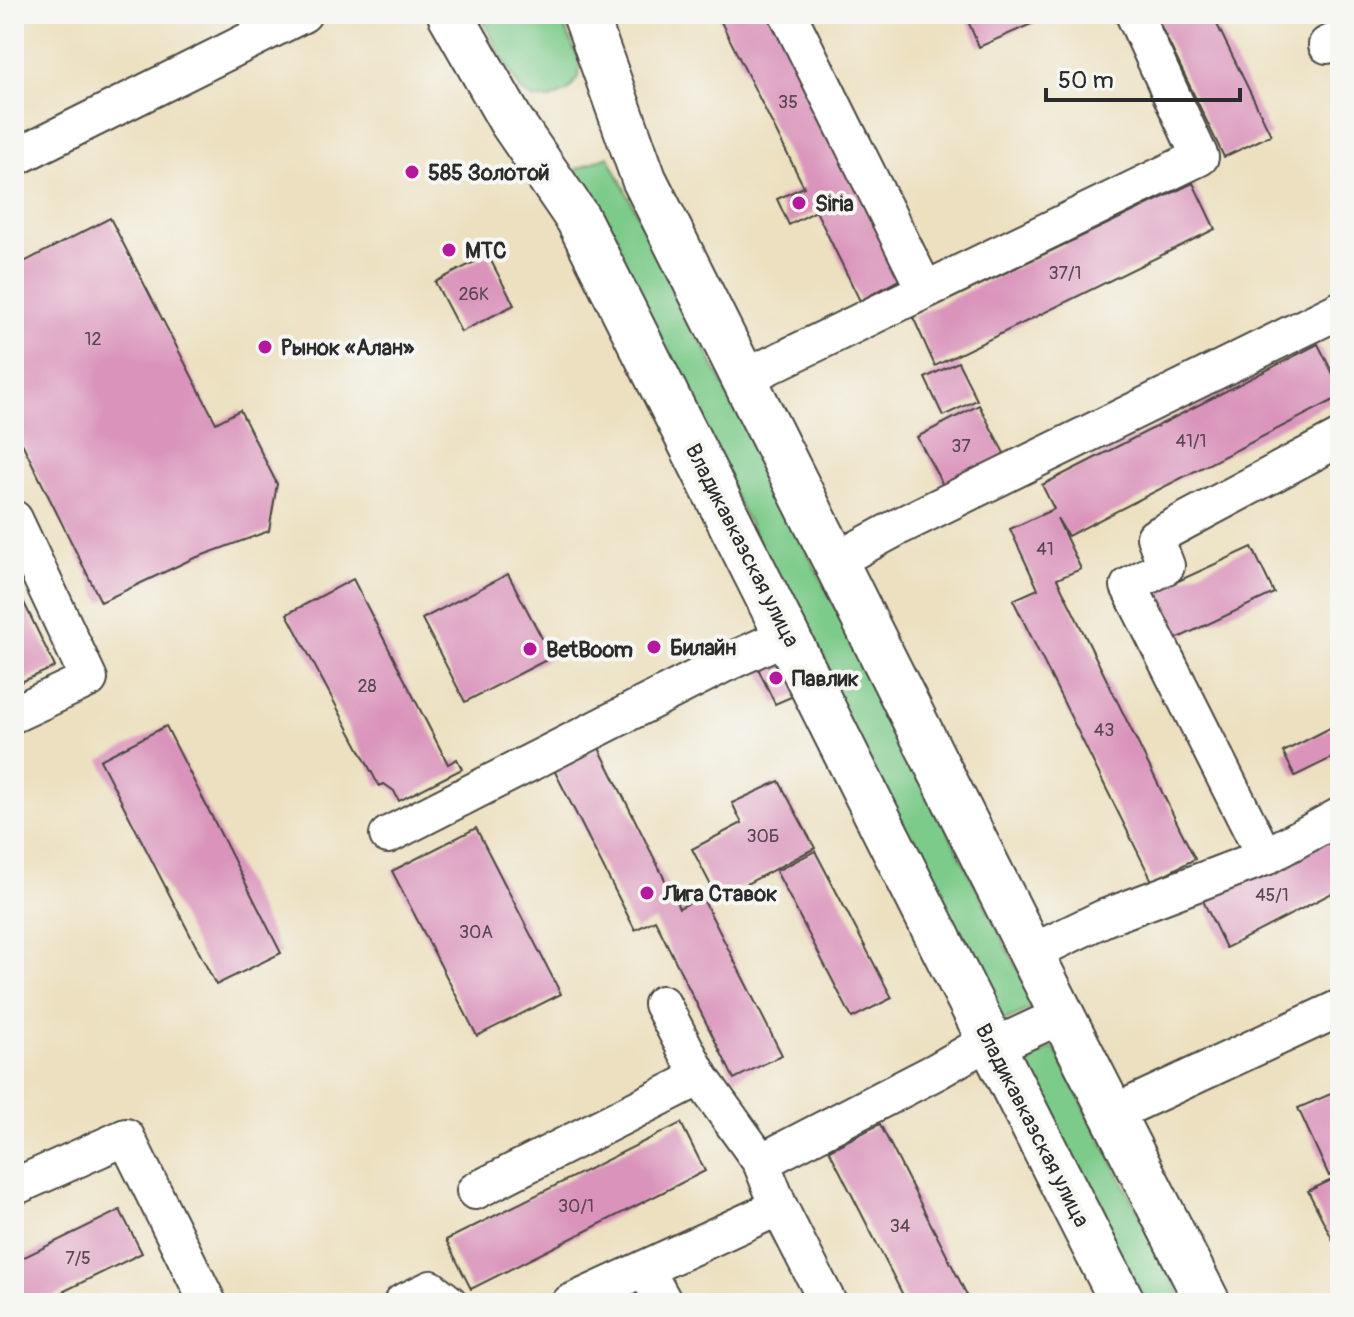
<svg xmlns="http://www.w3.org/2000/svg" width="1354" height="1317" font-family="Pangolin,sans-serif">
	<rect width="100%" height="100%" fill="#f6f6f2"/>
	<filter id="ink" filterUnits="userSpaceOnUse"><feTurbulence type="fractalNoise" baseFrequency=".0125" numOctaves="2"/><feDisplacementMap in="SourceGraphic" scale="16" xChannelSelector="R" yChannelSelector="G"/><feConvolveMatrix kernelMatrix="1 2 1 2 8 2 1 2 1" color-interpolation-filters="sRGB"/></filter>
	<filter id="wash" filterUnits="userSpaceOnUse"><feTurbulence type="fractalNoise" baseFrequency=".006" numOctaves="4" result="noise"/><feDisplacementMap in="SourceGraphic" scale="32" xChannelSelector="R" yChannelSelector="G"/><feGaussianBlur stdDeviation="1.8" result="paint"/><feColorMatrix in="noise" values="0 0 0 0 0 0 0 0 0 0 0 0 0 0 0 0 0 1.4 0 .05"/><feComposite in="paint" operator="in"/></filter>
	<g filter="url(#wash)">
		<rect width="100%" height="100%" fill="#ece0c0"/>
		<g fill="#7dcb8a" stroke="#547b5a" stroke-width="2">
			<path d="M479,14H559L580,62L579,77L568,91L550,99H535L521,91Z"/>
			<path d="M608,156L1036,1006L999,1023L572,171Z"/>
			<path d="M1054,1048L1185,1303H1143L1021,1063Z"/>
		</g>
		<g id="blocks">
			<g fill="#da94bb">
				<path d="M726,14H771L901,279L860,301L816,211L789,225L777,199L804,187L719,18Z"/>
				<path d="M965,14H1054L979,47Z"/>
				<path d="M1155,14H1212L1271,135L1224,157Z"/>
				<path d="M1193,183L1215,229L935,366L913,317Z"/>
				<path d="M110,218L216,423L240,410L277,484L269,531L192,559L101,602L14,427V267Z"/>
				<path d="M488,255L514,305L461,332L435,282Z"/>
				<path d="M1318,344L1340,388V397L1068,536L1057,518L1081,569L1057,579L1195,859L1152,881L1013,600L1038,589L1010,529L1054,509L1042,485Z"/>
				<path d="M958,362L977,400L943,416L925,378Z"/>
				<path d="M979,405L1005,455L944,487L917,437Z"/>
				<path d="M1252,547L1274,593L1172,641L1150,594Z"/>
				<path d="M508,574L552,657L465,702L422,619Z"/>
				<path d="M353,579L448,764L457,759L462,769L399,801L394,791L384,784L379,786L287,614Z"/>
				<path d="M14,582L55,667L14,685Z"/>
				<path d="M776,652L798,694L775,704L755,662Z"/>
				<path d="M1340,723V754L1295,776L1283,752Z"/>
				<path d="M166,726L281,953L216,985L100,760Z"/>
				<path d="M599,748L679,908L702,897L782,1055L734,1079L655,920L635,930L554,770Z"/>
				<path d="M779,781L815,848L718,899L692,849L742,823L732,803Z"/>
				<path d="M476,828L561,994L477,1036L392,871Z"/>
				<path d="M1340,832V889L1226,948L1203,901Z"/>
				<path d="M815,851L892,998L852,1018L776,871Z"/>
				<path d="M1340,1090V1170L1329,1176L1298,1108Z"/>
				<path d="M681,1123L705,1171L471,1289L446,1240Z"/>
				<path d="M880,1124L971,1303H907L829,1150Z"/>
				<path d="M1340,1176V1254L1308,1191Z"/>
				<path d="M120,1210L142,1253L40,1303H14V1262Z"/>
			</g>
		</g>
	</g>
	<g filter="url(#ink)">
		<use href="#blocks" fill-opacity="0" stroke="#484641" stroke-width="2"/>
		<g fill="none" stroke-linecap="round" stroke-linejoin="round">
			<defs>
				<g id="minor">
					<path d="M788,14L925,290"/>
					<path d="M1327,45L1340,39"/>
					<path d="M14,158L303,14"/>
					<path d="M744,378L1200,157L1134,14"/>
					<path d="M14,519L89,679L14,714"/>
					<path d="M835,561L900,526L1340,310"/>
					<path d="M388,835L724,664L788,635"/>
					<path d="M1265,857L1129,586L1166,566L1155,537L1340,438"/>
					<path d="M1031,953L1104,918L1265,857L1340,816"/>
					<path d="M662,1004L700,1077L761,1162"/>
					<path d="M993,1047L1062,1015"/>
					<path d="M1112,1114L1340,1008"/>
					<path d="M14,1187L126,1137L208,1303"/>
					<path d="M475,1191L700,1077"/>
					<path d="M645,1269L664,1303"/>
					<path d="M402,1303L431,1289L449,1303"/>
					<path d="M570,1303L779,1207"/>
					<path d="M828,1303L779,1207L761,1162L937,1071L990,1040"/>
				</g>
				<g id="major">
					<path d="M450,14L511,121L578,219L993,1047L1123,1303"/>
					<path d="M585,14L644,179L1062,1015L1208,1303"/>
				</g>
			</defs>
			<use href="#minor" stroke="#484641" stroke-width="40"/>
			<use href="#major" stroke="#484641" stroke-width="48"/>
			<use href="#minor" stroke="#fff" stroke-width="36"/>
			<use href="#major" stroke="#fff" stroke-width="44"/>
		</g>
	</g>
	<g fill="#b5179e" stroke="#f6f6f2" stroke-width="3">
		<circle cx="412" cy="172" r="8"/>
		<circle cx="799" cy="203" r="8"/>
		<circle cx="449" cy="250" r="8"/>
		<circle cx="265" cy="347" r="8"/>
		<circle cx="654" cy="647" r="8"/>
		<circle cx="530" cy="649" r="8"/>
		<circle cx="776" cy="678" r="8"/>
		<circle cx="647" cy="893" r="8"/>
	</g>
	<g text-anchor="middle" stroke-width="8" stroke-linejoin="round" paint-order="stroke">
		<g font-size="18" fill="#57454f">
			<text x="788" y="108">35</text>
			<text x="1065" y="279">37/1</text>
			<text x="474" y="300">26К</text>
			<text x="93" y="345">12</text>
			<text x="1191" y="447">41/1</text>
			<text x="961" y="452">37</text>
			<text x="1045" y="555">41</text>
			<text x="367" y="692">28</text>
			<text x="1104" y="736">43</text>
			<text x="763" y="842">30Б</text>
			<text x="1272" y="901">45/1</text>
			<text x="476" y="938">30А</text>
			<text x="576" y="1212">30/1</text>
			<text x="900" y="1232">34</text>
			<text x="78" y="1264">7/5</text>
		</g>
		<g font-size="22" font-weight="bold" fill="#2b2b2b" stroke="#f6f6f2" text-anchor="start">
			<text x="428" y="180">585 Золотой</text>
			<text x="815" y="211">Siria</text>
			<text x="465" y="258">МТС</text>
			<text x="281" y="355">Рынок «Алан»</text>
			<text x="670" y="655">Билайн</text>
			<text x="546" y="657">BetBoom</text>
			<text x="792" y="686">Павлик</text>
			<text x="663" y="901">Лига Ставок</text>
		</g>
		<g font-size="22" fill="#2b2b2b" stroke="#f6f6f2">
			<text transform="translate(743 545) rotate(63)" y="8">Владикавказская улица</text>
			<text transform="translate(1033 1125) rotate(63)" y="8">Владикавказская улица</text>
		</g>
	</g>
	<rect width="1354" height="1317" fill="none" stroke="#f6f6f2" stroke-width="48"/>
	<path d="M1046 88v12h194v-12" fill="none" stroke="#2b2b2b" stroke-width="4"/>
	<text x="1058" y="88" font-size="24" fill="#2b2b2b" stroke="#f6f6f2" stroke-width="6" paint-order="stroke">50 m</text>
</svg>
